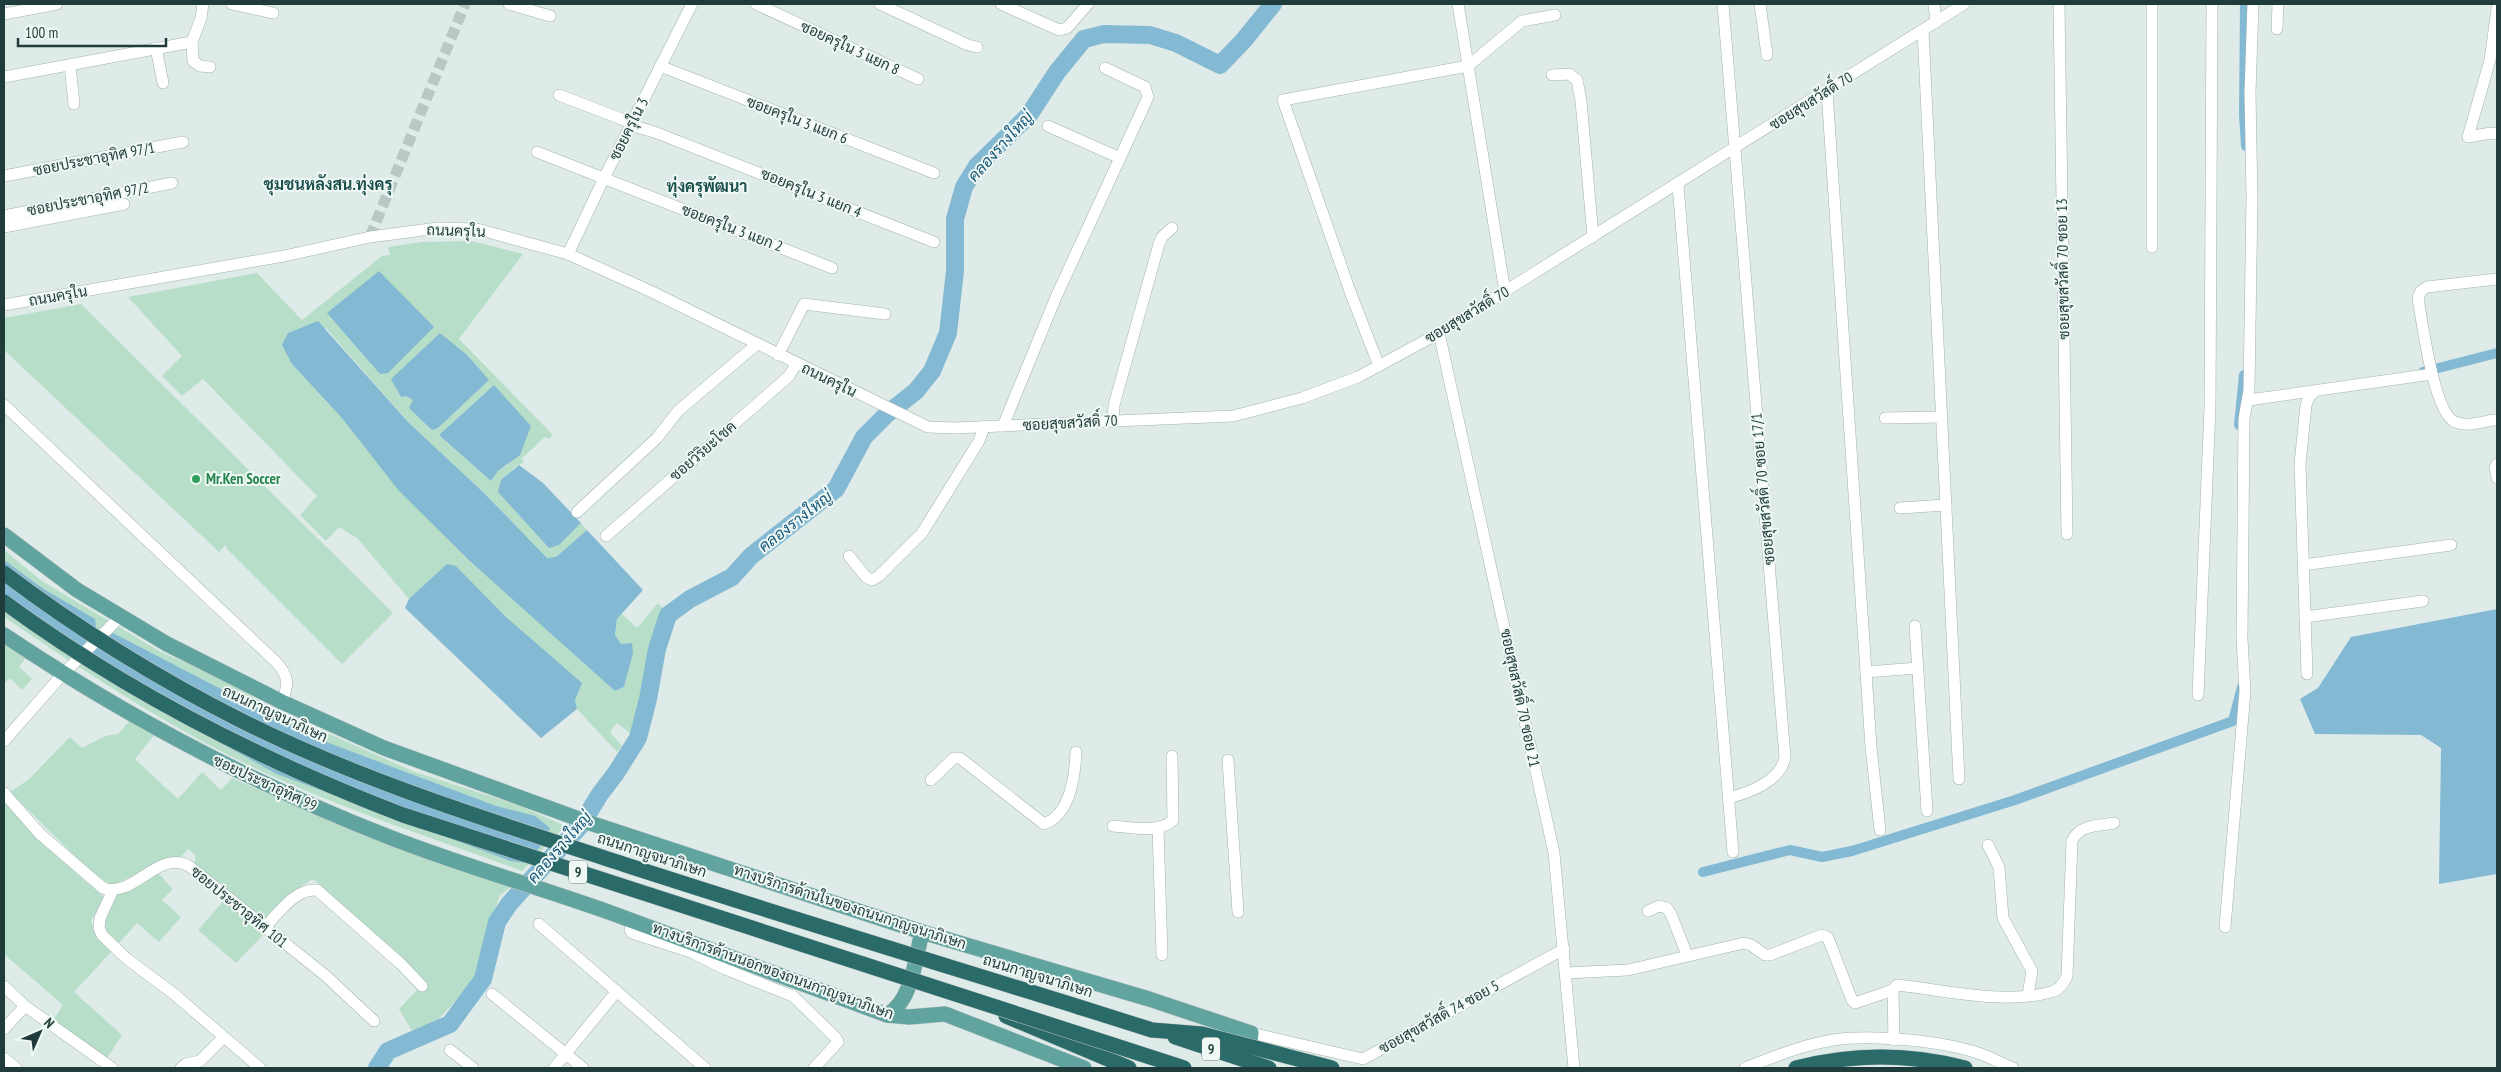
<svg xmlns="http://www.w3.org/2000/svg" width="2501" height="1072" font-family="'PT Sans Narrow',Sarabun,sans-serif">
	<rect width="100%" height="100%" fill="#dfebe8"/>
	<g fill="#b7dec9" fill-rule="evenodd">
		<path d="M471,241L523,254L459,339L553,435L549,439L545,437L522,458L524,462L512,469L559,545L581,523L587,530L556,557L547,559L483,492L408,422L326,328L292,364L615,691L624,687C631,671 624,649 615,635L617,619L622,614L637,628L658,603L668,613L631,734L617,723L610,732L622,746L617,752L577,709L575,700L506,617L456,566L409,599L357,538L339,527L326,541L300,515L317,496L203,379L182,396L162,376L182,356L128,297L257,273L302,320L382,256L390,255L388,247L422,242ZM488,380L438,428L432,430L414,400L406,396ZM493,386L531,426L508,465L498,471L491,481L439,435Z"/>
		<path d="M81,304L393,613L342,664L227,549L226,545L219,552L4,350V318Z"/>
		<path d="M4,550L42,581L161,652L212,674L282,713L415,772L518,805L565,826L522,871C442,841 359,815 281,780C183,737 93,677 4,617Z"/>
		<path d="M4,642L27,656L19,667L32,679L22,690L10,678L4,684Z"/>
		<path d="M132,718L155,734L135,759L178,799L202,772L221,790L232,778L329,821L512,886L500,895L485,939L477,972L462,994L436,1022L412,1031L399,1009L417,990L419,976L313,879L303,885L265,920L194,866L196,855L188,849L178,860L150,868L112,885L95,876L10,792L28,780L70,737L82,748L105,736L118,734Z"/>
		<path d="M4,801L76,873L105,898L91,921L97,936L111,952L74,992L122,1035L107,1058L53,1020L63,1005L4,954Z"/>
		<path d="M153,873L159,874L173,889L162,900L181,917L159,942L137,923L117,945L108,937L105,924L114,897Z"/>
		<path d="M225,899L264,934L236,963L198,930Z"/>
	</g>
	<g fill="#84b9d4">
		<path d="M379,271L434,327L388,373L380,374L327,313Z"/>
		<path d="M318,321L408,422L483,492L547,558L556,557L587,530L643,590L617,619L615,635L621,644L632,643L633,653L624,687L615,691L471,562L399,491L342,418L292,364L282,345L288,333Z"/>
		<path d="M440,333L467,355L489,380L438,428L432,430L409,408L413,400L406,396L401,397L391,379Z"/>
		<path d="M494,385L531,426L520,455L498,471L491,481L439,435Z"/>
		<path d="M519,465L543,483L581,523L559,545L549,548L498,492L501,480Z"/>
		<path d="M4,560L42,588L95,619L96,627L86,642L73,655L4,609Z"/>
		<path d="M447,564L456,566L506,617L582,683L575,700L577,709L541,738L405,608L409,599Z"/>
		<path d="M2497,609V874L2439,884L2441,748L2421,735L2315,734L2300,699L2318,688L2351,637Z"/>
		<path d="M113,633L313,737L496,806L535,816L550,828L540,847L525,863L511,861L277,774L128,693L86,667L96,646Z"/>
	</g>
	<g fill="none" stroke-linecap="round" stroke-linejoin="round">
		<g stroke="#84b9d4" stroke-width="10">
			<path d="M2245,4L2244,115L2246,146"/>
			<path d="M2423,372L2497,353"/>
			<path d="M2239,425L2244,375"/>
			<path d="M1703,872L1790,850L1822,857L1852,851L2015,800L2233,721L2242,687"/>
		</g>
		<path stroke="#84b9d4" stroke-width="18" d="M377,1068L388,1051L450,1024L483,979L497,922L509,904L581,825L600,794L616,773L638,738L648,699L657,649L668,615L690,599L732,577L751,556L836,489L864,437L887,414L916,391L932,371L948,333L955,271V219L964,187L977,166L1029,115L1057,72L1084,39L1104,34L1150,35L1176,43L1220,65L1244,40L1273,4"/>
		<path stroke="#b9c8c5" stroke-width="11" stroke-dasharray="11 5.5" stroke-linecap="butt" d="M370,237L465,4"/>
		<defs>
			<g id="minor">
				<path d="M232,4L273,13"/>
				<path d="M509,4L550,16"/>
				<path d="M756,4L918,79"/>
				<path d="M880,4L968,45L977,47"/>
				<path d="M1001,4L1059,30L1067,28L1088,4"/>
				<path d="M1458,4L1505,292"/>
				<path d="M1723,4L1785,757C1781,781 1749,793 1728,798"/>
				<path d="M1760,4L1767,55"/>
				<path d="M1934,4L1936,22"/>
				<path d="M2059,4L2067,534"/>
				<path d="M2152,4V247"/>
				<path d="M2497,9L2490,60L2468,137L2491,133L2497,134"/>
				<path d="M4,14L57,4"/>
				<path d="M2277,29L2278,4"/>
				<path d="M1923,30L1959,779"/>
				<path d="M192,42L193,61L200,66L210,67"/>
				<path d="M156,48L163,83"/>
				<path d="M70,65L74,104"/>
				<path d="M660,66L934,173"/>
				<path d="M1552,75L1569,74L1577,80L1581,101L1593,237"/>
				<path d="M4,77L192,42L201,18L203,4"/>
				<path d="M1827,91L1871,747L1880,830"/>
				<path d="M559,95L632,123"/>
				<path d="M631,125L657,133L934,242"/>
				<path d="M1048,126L1120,158"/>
				<path d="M537,152L832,268"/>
				<path d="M4,176L183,142"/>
				<path d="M1678,185L1733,852"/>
				<path d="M4,216L172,183"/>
				<path d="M4,227L124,204"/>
				<path d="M568,254L604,178L692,4"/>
				<path d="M4,305L284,256L370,237L438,228L477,229L568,254L650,291L928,427L955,428L1233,416L1302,398L1358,377L1430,338L1964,4"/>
				<path d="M1439,333L1554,853L1574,1068"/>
				<path d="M778,355L804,304L885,314"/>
				<path d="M1379,366L1351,294L1283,100L1468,66L1522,21L1555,15"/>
				<path d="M2249,400L2432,374"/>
				<path d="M4,405L276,662C289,676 289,684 282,702"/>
				<path d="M1885,418L1942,417"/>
				<path d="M2494,420C2482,422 2467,427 2455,422C2434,413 2422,322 2418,298L2421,291L2427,287L2497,279"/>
				<path d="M1113,421L1114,405L1159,244L1162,237L1172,228"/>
				<path d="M1003,426L1056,297L1148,97L1145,87L1105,68"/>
				<path d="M2497,464L2495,468L2497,478"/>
				<path d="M1900,508L1946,505"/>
				<path d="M577,512L657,438L678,411L757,344"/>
				<path d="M606,536L789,376L796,364"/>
				<path d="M849,556L866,577L872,580L879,576L922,533L979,441L984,427"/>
				<path d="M2303,565L2451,545"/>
				<path d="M2305,617L2423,601"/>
				<path d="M1915,626L1927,811"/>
				<path d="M1866,672L1918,668"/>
				<path d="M2307,674L2300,464L2306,405L2309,397L2314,392"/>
				<path d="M2198,695L2210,407L2212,4"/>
				<path d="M4,741L63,674L120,617"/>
				<path d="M1228,760L1238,912"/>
				<path d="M931,780L954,758H960L1044,824C1070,815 1075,776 1076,752"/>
				<path d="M4,793L40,834L103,888C133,899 158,849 189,866L326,976L374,1021"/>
				<path d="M1113,826C1131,827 1159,834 1173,820L1172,756"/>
				<path d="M1158,828L1162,955"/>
				<path d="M1988,845L1999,867L2003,918L2032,971L2028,995"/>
				<path d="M112,892L100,918L99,928L102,935L127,959L174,994L260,1068"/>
				<path d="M1648,911L1659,906L1667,908L1671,914L1687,955"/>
				<path d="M632,921L630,930L632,933L691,952L725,969L785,993L793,996L836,1038L838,1042L814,1068"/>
				<path d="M539,924L705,1068"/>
				<path d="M2225,927L2245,691L2242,639L2244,419L2249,390L2252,197L2250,93L2253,4"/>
				<path d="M264,928C278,914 295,888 317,890L401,964L422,986"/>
				<path d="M1566,973L1628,970L1744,943L1751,945L1765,955H1770L1822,935L1828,938L1852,1000L1855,1003L1893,990"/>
				<path d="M4,986L25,1006L112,1068"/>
				<path d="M492,994L583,1068"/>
				<path d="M4,1029L25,1006"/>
				<path d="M1251,1033L1363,1059L1564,949"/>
				<path d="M1894,1040L1893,990L1897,985C1944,990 2005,1005 2051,992C2060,990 2064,983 2067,976L2072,841C2080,824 2098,826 2114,823"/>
				<path d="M450,1050L473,1068"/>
				<path d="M4,1058L16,1068"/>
				<path d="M181,1068L186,1064L200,1061L223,1038"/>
				<path d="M554,1068L617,991"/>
				<path d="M1745,1068C1774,1057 1802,1045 1833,1040C1871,1034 1942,1041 1978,1053C1990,1057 2001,1063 2013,1068"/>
			</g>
			<g id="major">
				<path d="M4,535L77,590L167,644L282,702L384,748L590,823L922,932L1149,999L1251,1033L1248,1058"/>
				<path d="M4,635C125,716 253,784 389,837C463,866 539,887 614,914C705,947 796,982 887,1015L909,1017L945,1014L1084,1068"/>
				<path d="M887,1015C913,1000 915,959 922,932"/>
			</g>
			<g id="highway">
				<path d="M1079,1007L1152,1030"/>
				<path d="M1006,1016L1129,1068"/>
				<path d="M1796,1068C1854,1053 1908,1053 1965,1068"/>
			</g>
		</defs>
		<use href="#minor" stroke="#a2b3b0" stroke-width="12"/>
		<use href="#major" stroke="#c0c8c8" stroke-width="16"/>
		<use href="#highway" stroke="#c0c8c8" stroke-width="16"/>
		<use href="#minor" stroke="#fff" stroke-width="11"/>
		<use href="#major" stroke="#61a49f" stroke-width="15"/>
		<use href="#highway" stroke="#2a6a69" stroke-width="15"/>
		<defs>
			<g id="highway-bridge">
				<path d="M4,573C78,629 159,679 242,721C363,782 498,823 626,865C777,914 928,960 1079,1007"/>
				<path d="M4,602C125,691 262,761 403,815L1184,1068"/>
				<path d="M1152,1030L1202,1034L1332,1068"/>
				<path d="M1175,1037L1269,1068"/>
			</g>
		</defs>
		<use href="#highway-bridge" stroke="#c0c8c8" stroke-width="16" stroke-linecap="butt"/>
		<use href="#highway-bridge" stroke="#2a6a69" stroke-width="15"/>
	</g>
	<circle fill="#2e9e5b" stroke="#f0f8f5" stroke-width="2" cx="196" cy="479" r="5"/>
	<g text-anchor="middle" stroke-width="4" stroke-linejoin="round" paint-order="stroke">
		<g fill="#f0f8f5" stroke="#5e7472" stroke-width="1">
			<rect x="569" y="860.5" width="18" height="23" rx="4"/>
			<rect x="1202" y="1037.5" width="18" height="23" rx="4"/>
		</g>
		<g font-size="14" font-weight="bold" fill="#1f3c3a">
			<text x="578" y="877">9</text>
			<text x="1211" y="1054">9</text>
		</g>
		<g font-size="15" fill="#1f3c3a" stroke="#f0f8f5">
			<text transform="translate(850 48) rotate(25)" y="5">ซอยครุใน 3 แยก 8</text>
			<text transform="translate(1811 101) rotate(-32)" y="5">ซอยสุขสวัสดิ์ 70</text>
			<text transform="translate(797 120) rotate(21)" y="5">ซอยครุใน 3 แยก 6</text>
			<text transform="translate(629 129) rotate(-63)" y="5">ซอยครุใน 3</text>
			<text transform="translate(94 159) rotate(-11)" y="5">ซอยประชาอุทิศ 97/1</text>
			<text transform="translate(811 193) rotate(22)" y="5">ซอยครุใน 3 แยก 4</text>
			<text transform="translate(88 199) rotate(-11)" y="5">ซอยประชาอุทิศ 97/2</text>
			<text transform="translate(732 228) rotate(21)" y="5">ซอยครุใน 3 แยก 2</text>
			<text transform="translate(456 231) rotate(2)" y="5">ถนนครุใน</text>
			<text transform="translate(2063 269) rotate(-91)" y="5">ซอยสุขสวัสดิ์ 70 ซอย 13</text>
			<text transform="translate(58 296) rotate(-10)" y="5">ถนนครุใน</text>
			<text transform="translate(1467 315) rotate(-31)" y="5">ซอยสุขสวัสดิ์ 70</text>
			<text transform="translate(829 380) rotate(26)" y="5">ถนนครุใน</text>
			<text transform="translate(1070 423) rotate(-3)" y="5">ซอยสุขสวัสดิ์ 70</text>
			<text transform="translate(703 451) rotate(-41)" y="5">ซอยวิริยะโชค</text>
			<text transform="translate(1763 489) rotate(-95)" y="5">ซอยสุขสวัสดิ์ 70 ซอย 17/1</text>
			<text transform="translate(1520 698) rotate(78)" y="5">ซอยสุขสวัสดิ์ 70 ซอย 21</text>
			<text transform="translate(275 714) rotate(25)" y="5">ถนนกาญจนาภิเษก</text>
			<text transform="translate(265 783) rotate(25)" y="5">ซอยประชาอุทิศ 99</text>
			<text transform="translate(652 855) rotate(18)" y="5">ถนนกาญจนาภิเษก</text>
			<text transform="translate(239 907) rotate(39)" y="5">ซอยประชาอุทิศ 101</text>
			<text transform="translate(850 907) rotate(18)" y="5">ทางบริการด้านในของถนนกาญจนาภิเษก</text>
			<text transform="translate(773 971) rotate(20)" y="5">ทางบริการด้านนอกของถนนกาญจนาภิเษก</text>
			<text transform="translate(1038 976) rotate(17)" y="5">ถนนกาญจนาภิเษก</text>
			<text transform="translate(1439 1017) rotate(-29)" y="5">ซอยสุขสวัสดิ์ 74 ซอย 5</text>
		</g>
		<g font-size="15" font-weight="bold" fill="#27864d" stroke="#f0f8f5" text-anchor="start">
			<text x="206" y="484">Mr.Ken Soccer</text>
		</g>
		<g font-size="16" font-style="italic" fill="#16587b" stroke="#f0f8f5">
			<text transform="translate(1000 146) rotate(-48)" y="6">คลองรางใหญ่</text>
			<text transform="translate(795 521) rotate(-38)" y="6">คลองรางใหญ่</text>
			<text transform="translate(559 847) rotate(-49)" y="6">คลองรางใหญ่</text>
		</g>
		<g font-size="16" font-weight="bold" fill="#1a4f4c" stroke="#f0f8f5">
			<text x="328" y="190">ชุมชนหลังสน.ทุ่งครุ</text>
			<text x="707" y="192">ทุ่งครุพัฒนา</text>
		</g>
	</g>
	<rect width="2501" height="1072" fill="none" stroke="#1f3c3a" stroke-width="10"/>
	<g transform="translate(40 1032) rotate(45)" stroke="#f0f8f5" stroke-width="4" paint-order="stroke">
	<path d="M0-4L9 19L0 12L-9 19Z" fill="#1f3c3a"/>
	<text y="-8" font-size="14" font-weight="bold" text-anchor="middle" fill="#1f3c3a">N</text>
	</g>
	<path d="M18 38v8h148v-8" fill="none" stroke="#1f3c3a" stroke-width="2.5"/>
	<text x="25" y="38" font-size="15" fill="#1f3c3a" stroke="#f0f8f5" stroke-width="4" paint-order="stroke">100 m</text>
</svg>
